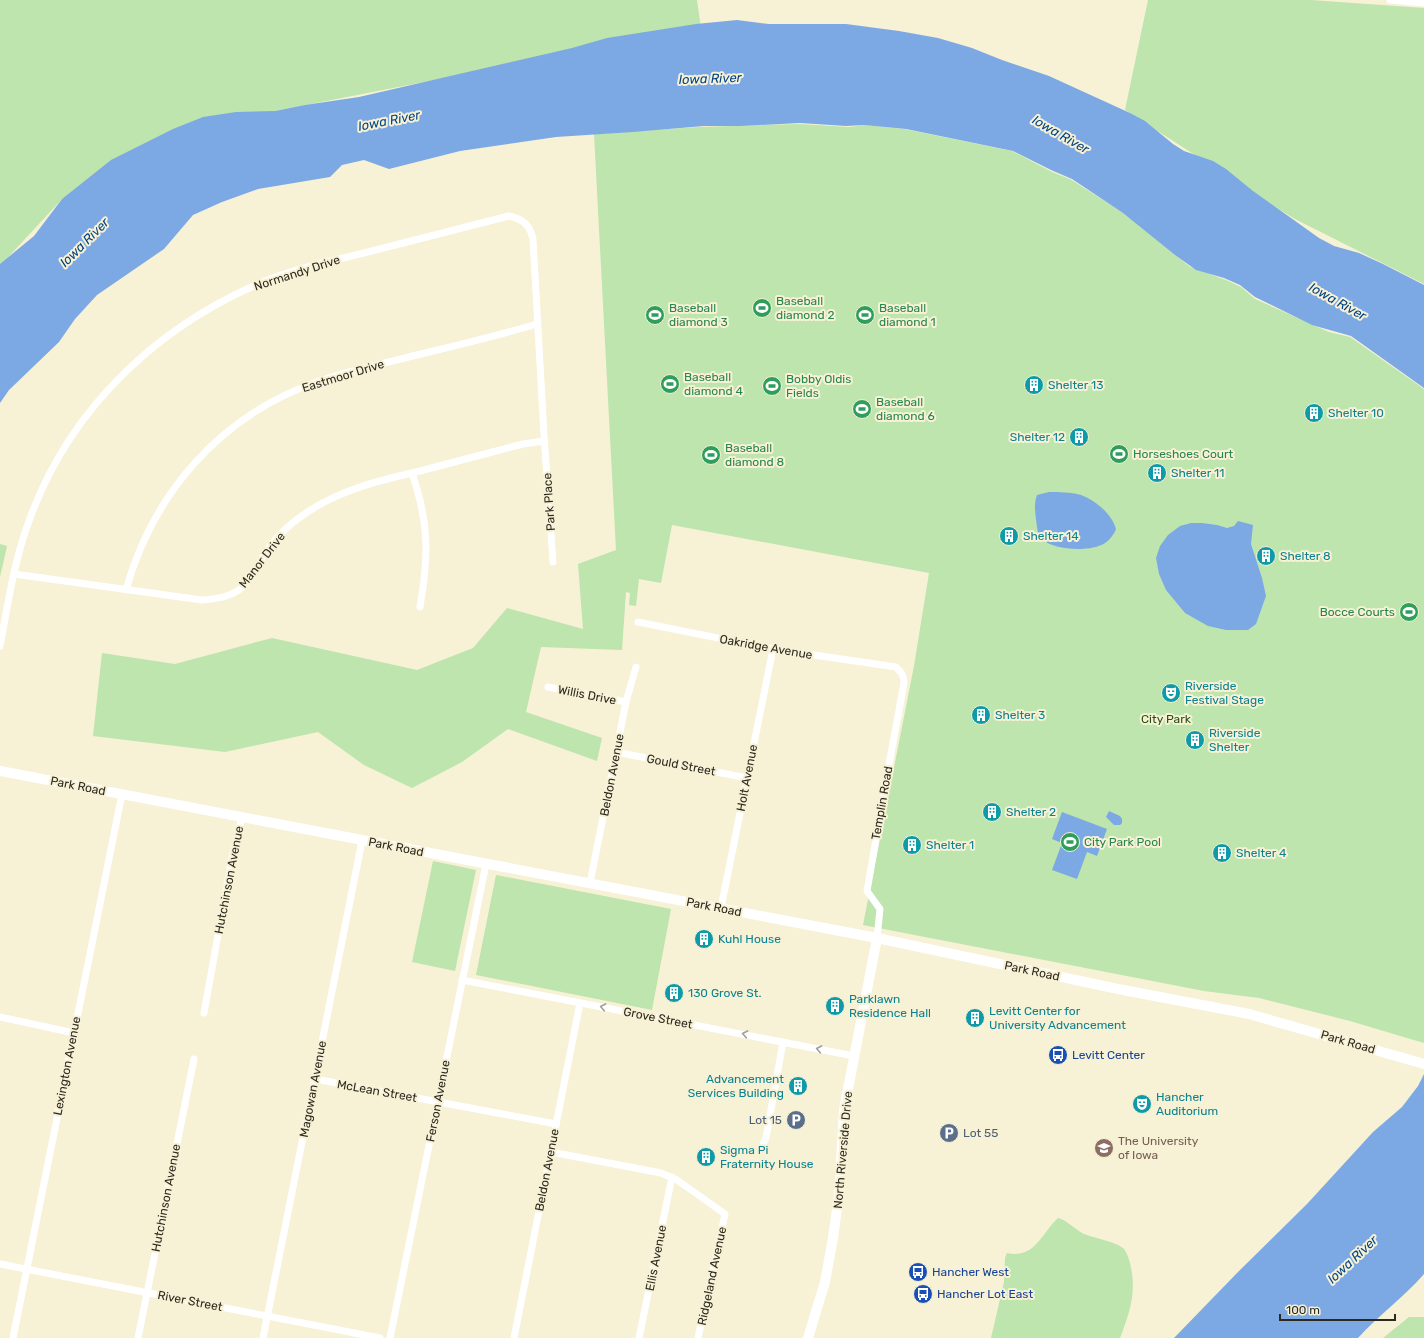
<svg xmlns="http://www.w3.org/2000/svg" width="1424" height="1338" font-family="Rubik,sans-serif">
	<rect width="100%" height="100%" fill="#f7f1d5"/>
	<g fill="#bde5ad">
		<path d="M0,0H697L701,28L275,111L62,199L0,266Z"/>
		<path d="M1148,0H1311L1424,8V284L1293,218L1125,110Z"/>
		<path d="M799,124L849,127L865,125L904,129L1012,151L1052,172L1070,179L1125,214L1190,267L1226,280L1241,287L1255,299L1329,332L1350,337L1424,389V1043L1350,1021L1259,998L1204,991L863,925L914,666L929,573L672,525L661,583L639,579L636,606L629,605L630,593L626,592L622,650L541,647L526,712L602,738L597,761L508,729L462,762L412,788L364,765L318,732L225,752L93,736L102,653L175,664L272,638L417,670L473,648L507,608L583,629L578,564L616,550L594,134L699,127Z"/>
		<path d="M0,544L7,546L0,577Z"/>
		<path d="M433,861L476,870L455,971L412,962Z"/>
		<path d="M496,875L671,909L652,1010L476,975Z"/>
		<path d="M1058,1218C1065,1219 1076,1230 1084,1234C1094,1238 1117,1242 1124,1249C1127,1253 1129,1259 1130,1263C1137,1291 1130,1312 1120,1338H991L1004,1282L1005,1258L1007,1253C1035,1259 1041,1234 1058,1218Z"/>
		<path d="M1409,1317H1424V1338H1383Z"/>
	</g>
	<g fill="#7ca9e4">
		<path d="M737,20L769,24H846L899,31L938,38L972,48L1002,60L1049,76L1130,113L1145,121L1173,144L1184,151L1213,161L1226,169L1253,191L1319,238L1334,246L1359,253L1383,264L1424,285V388L1351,336L1312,325L1255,297L1240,285L1224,278L1196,270L1175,255L1123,213L1072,179L1051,170L1013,151L906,129L864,125L846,126L800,123L741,126H704L633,132L556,137L460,151L389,169L364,160L342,165L330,177L258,189L222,202L193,215L164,249L97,295L75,319L59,342L9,390L0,403V264L34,236L62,199L111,160L173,129L203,117L236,112L275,111L305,105L359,97L572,48L607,38L696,24Z"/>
		<path d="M1049,492C1059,492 1071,492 1081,495C1095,500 1112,514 1116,529C1114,534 1110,540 1105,543C1092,552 1054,551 1042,539C1037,534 1037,526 1036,519C1035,511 1034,503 1037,495Z"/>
		<path d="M1238,521L1253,525L1251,544L1262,578L1266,596L1256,624L1248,630H1226L1208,626L1185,613L1166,590L1159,574L1156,558L1160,546L1168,535L1180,526L1191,523H1202L1217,525L1227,528L1234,526Z"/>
		<path d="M1109,811L1120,816L1122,819V823L1120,825H1114L1106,817Z"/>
		<path d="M1062,812L1107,829L1097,856L1087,852L1077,879L1052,870L1062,843L1052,839Z"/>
		<path d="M1424,1074V1274C1404,1297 1379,1315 1358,1338H1174L1238,1272L1307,1204L1373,1132L1402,1107L1418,1086Z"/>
	</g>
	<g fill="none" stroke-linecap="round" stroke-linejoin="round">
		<g stroke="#fff" stroke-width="7">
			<path d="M1390,0L1424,3"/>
			<path d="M412,473C429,523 429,555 420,607"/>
			<path d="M14,574L202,600C219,599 237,596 248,581C256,572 260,560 267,550C278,535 293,521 309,511C343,489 381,480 420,471C454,462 489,453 523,444L544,441"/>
			<path d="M126,590C153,493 221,415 317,382C335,375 354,371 373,366C427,352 483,340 537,324"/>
			<path d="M638,622L773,649L896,667C901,672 904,675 904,683L888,770L867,891L880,909L877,938"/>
			<path d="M0,646C8,604 14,561 29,521C69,409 157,326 265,281C297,268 331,261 364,253C412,241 461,228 509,216C523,219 530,225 533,239L544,435L553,562"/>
			<path d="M548,687L626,702"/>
			<path d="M616,752L747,778"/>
			<path d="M590,883L626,702L636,667"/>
			<path d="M721,908L773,649"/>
			<path d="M462,980L854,1056"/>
			<path d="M204,1013L232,857L242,817"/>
			<path d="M0,1017L74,1033"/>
			<path d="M315,1079L556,1124"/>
			<path d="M762,1146L766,1138L783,1042"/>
			<path d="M551,1152L661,1173L677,1180L725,1214L698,1338"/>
			<path d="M0,1264L380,1338"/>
			<path d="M13,1338L122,794"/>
			<path d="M138,1338L194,1059"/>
			<path d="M263,1338L362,841"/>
			<path d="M390,1338L486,864"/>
			<path d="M514,1338L580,1003"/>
			<path d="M639,1338L672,1177"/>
		</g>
		<g stroke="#fff" stroke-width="10">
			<path d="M0,771L877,938L1118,989L1249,1014L1424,1064"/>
			<path d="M808,1338L825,1282L833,1238L839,1194L844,1110L877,938"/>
		</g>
	</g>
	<defs><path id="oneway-chevron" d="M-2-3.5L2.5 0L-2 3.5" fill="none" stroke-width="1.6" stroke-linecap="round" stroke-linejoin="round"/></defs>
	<g stroke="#a09f9a">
		<use href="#oneway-chevron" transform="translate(603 1007) rotate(-169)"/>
		<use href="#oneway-chevron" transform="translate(745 1034) rotate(-169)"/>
		<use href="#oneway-chevron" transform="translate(819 1049) rotate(-169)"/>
	</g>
	<defs>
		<symbol id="stadium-disc" viewBox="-11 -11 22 22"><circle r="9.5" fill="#2e9e5b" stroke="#f7f1d5"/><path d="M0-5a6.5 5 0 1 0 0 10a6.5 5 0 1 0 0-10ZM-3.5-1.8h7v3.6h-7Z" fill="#fff"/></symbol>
		<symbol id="building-disc" viewBox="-11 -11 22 22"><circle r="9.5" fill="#0f9aa8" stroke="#f7f1d5"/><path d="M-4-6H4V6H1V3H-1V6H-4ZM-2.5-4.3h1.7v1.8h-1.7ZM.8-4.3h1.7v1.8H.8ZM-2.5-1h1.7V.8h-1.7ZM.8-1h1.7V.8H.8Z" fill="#fff"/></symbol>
		<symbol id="theatre-disc" viewBox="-11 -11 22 22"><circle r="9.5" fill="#0f9aa8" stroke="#f7f1d5"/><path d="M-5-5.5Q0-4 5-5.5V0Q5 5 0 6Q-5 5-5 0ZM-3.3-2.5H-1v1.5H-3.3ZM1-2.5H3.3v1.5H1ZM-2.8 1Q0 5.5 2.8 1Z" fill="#fff"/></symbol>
		<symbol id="bus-disc" viewBox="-11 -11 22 22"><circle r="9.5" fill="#1a4fb4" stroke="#f7f1d5"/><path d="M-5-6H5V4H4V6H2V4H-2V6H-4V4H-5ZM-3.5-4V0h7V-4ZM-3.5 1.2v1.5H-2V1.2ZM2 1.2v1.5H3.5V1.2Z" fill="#fff"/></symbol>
		<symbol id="parking-disc" viewBox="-11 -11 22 22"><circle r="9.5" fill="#5c6f8a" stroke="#f7f1d5"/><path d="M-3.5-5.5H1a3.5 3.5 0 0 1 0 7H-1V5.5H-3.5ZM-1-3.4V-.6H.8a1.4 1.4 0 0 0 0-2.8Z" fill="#fff"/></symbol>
		<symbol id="university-disc" viewBox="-11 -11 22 22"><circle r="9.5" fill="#8d6e63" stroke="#f7f1d5"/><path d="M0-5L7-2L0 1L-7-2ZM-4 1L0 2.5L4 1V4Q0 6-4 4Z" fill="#fff"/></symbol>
	</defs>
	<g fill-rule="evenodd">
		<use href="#stadium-disc" x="751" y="297" width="22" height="22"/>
		<use href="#stadium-disc" x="644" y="304" width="22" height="22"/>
		<use href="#stadium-disc" x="854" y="304" width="22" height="22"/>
		<use href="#stadium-disc" x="659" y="373" width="22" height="22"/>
		<use href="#building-disc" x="1023" y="374" width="22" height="22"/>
		<use href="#stadium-disc" x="761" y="375" width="22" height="22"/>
		<use href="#stadium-disc" x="851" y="398" width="22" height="22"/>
		<use href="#building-disc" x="1303" y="402" width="22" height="22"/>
		<use href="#building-disc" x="1068" y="426" width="22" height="22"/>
		<use href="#stadium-disc" x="1108" y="443" width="22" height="22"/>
		<use href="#stadium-disc" x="700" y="444" width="22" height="22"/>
		<use href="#building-disc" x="1146" y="462" width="22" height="22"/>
		<use href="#building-disc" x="998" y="525" width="22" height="22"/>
		<use href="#building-disc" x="1255" y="545" width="22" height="22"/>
		<use href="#stadium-disc" x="1398" y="601" width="22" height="22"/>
		<use href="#theatre-disc" x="1160" y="682" width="22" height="22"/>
		<use href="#building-disc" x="970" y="704" width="22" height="22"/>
		<use href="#building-disc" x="1184" y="729" width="22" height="22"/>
		<use href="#building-disc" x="981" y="801" width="22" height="22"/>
		<use href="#stadium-disc" x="1059" y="831" width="22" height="22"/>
		<use href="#building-disc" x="901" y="834" width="22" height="22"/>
		<use href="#building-disc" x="1211" y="842" width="22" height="22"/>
		<use href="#building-disc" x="693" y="928" width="22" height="22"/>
		<use href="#building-disc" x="663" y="982" width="22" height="22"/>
		<use href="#building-disc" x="824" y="995" width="22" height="22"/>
		<use href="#building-disc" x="964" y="1007" width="22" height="22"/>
		<use href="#bus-disc" x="1047" y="1044" width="22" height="22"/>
		<use href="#building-disc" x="787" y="1075" width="22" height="22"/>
		<use href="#theatre-disc" x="1131" y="1093" width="22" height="22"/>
		<use href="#parking-disc" x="785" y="1109" width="22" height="22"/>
		<use href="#parking-disc" x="938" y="1122" width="22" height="22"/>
		<use href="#university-disc" x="1093" y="1137" width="22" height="22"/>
		<use href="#building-disc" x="695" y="1146" width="22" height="22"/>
		<use href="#bus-disc" x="907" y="1261" width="22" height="22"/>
		<use href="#bus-disc" x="912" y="1283" width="22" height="22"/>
	</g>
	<g text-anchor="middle" stroke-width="4" stroke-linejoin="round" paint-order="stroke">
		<g font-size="12" fill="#2c291f" stroke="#f7f1d5">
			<text transform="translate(297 273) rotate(-18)" y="4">Normandy Drive</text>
			<text transform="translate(343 376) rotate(-17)" y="4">Eastmoor Drive</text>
			<text transform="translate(549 502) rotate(-94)" y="4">Park Place</text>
			<text transform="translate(262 560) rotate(-52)" y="4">Manor Drive</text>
			<text transform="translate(766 647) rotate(10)" y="4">Oakridge Avenue</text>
			<text transform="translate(587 695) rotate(11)" y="4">Willis Drive</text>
			<text transform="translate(681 765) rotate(11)" y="4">Gould Street</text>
			<text transform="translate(612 775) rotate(-79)" y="4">Beldon Avenue</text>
			<text transform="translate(747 778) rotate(-79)" y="4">Holt Avenue</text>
			<text transform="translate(78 786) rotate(11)" y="4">Park Road</text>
			<text transform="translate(882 803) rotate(-80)" y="4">Templin Road</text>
			<text transform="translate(396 847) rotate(11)" y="4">Park Road</text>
			<text transform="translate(229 880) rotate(-79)" y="4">Hutchinson Avenue</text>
			<text transform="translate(714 907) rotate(11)" y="4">Park Road</text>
			<text transform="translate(1032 971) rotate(12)" y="4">Park Road</text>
			<text transform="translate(658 1018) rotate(11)" y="4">Grove Street</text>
			<text transform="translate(1348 1042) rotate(16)" y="4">Park Road</text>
			<text transform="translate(67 1066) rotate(-79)" y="4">Lexington Avenue</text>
			<text transform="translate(313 1089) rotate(-79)" y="4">Magowan Avenue</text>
			<text transform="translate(377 1091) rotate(10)" y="4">McLean Street</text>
			<text transform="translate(438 1101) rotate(-79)" y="4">Ferson Avenue</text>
			<text transform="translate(843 1150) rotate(-85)" y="4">North Riverside Drive</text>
			<text transform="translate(547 1170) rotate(-79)" y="4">Beldon Avenue</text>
			<text transform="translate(166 1198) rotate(-79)" y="4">Hutchinson Avenue</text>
			<text transform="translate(656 1258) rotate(-79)" y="4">Ellis Avenue</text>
			<text transform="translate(712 1276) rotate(-78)" y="4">Ridgeland Avenue</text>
			<text transform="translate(190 1301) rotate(11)" y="4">River Street</text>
		</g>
		<g font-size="12" fill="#27864d" stroke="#f7f1d5" text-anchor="start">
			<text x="776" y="305">Baseball<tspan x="776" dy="14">diamond 2</tspan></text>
			<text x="669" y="312">Baseball<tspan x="669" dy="14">diamond 3</tspan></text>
			<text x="879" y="312">Baseball<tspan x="879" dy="14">diamond 1</tspan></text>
			<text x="684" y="381">Baseball<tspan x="684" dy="14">diamond 4</tspan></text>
			<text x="786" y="383">Bobby Oldis<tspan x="786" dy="14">Fields</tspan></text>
			<text x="876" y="406">Baseball<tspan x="876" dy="14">diamond 6</tspan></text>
			<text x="725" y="452">Baseball<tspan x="725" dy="14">diamond 8</tspan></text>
			<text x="1133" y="458">Horseshoes Court</text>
			<text x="1395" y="616" text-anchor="end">Bocce Courts</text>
			<text x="1084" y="846">City Park Pool</text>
		</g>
		<g font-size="12" fill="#0d838f" stroke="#f7f1d5" text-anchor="start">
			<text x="1048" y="389">Shelter 13</text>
			<text x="1328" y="417">Shelter 10</text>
			<text x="1065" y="441" text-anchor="end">Shelter 12</text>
			<text x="1171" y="477">Shelter 11</text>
			<text x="1023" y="540">Shelter 14</text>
			<text x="1280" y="560">Shelter 8</text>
			<text x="1185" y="690">Riverside<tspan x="1185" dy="14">Festival Stage</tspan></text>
			<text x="995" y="719">Shelter 3</text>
			<text x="1209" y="737">Riverside<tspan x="1209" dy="14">Shelter</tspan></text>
			<text x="1006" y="816">Shelter 2</text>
			<text x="926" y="849">Shelter 1</text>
			<text x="1236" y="857">Shelter 4</text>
			<text x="718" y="943">Kuhl House</text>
			<text x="688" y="997">130 Grove St.</text>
			<text x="849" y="1003">Parklawn<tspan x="849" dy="14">Residence Hall</tspan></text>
			<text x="989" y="1015">Levitt Center for<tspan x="989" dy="14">University Advancement</tspan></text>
			<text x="784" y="1083" text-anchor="end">Advancement<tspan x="784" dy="14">Services Building</tspan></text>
			<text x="1156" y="1101">Hancher<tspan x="1156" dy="14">Auditorium</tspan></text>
			<text x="720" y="1154">Sigma Pi<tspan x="720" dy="14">Fraternity House</tspan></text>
		</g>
		<g font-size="12" fill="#26500f" stroke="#f7f1d5">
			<text x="1166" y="723">City Park</text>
		</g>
		<g font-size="12" fill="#164399" stroke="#f7f1d5" text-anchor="start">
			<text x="1072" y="1059">Levitt Center</text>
			<text x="932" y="1276">Hancher West</text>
			<text x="937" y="1298">Hancher Lot East</text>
		</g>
		<g font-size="12" fill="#4e5e75" stroke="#f7f1d5" text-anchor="end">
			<text x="782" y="1124">Lot 15</text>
			<text x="963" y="1137" text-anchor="start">Lot 55</text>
		</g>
		<g font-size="12" fill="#785e54" stroke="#f7f1d5" text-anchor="start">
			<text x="1118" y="1145">The University<tspan x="1118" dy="14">of Iowa</tspan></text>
		</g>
		<g font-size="13" font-style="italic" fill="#004388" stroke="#f7f1d5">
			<text transform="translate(710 78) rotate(-2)" y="5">Iowa River</text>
			<text transform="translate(389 120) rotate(-11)" y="5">Iowa River</text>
			<text transform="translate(1061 134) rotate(30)" y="5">Iowa River</text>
			<text transform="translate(84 242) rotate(-45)" y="5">Iowa River</text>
			<text transform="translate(1338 301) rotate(29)" y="5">Iowa River</text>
			<text transform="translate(1352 1259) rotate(-43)" y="5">Iowa River</text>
		</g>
	</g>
	<path d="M1280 1314v6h115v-6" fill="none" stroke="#2c291f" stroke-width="2"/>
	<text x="1286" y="1314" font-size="12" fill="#2c291f" stroke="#f7f1d5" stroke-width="3" paint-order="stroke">100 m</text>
</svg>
